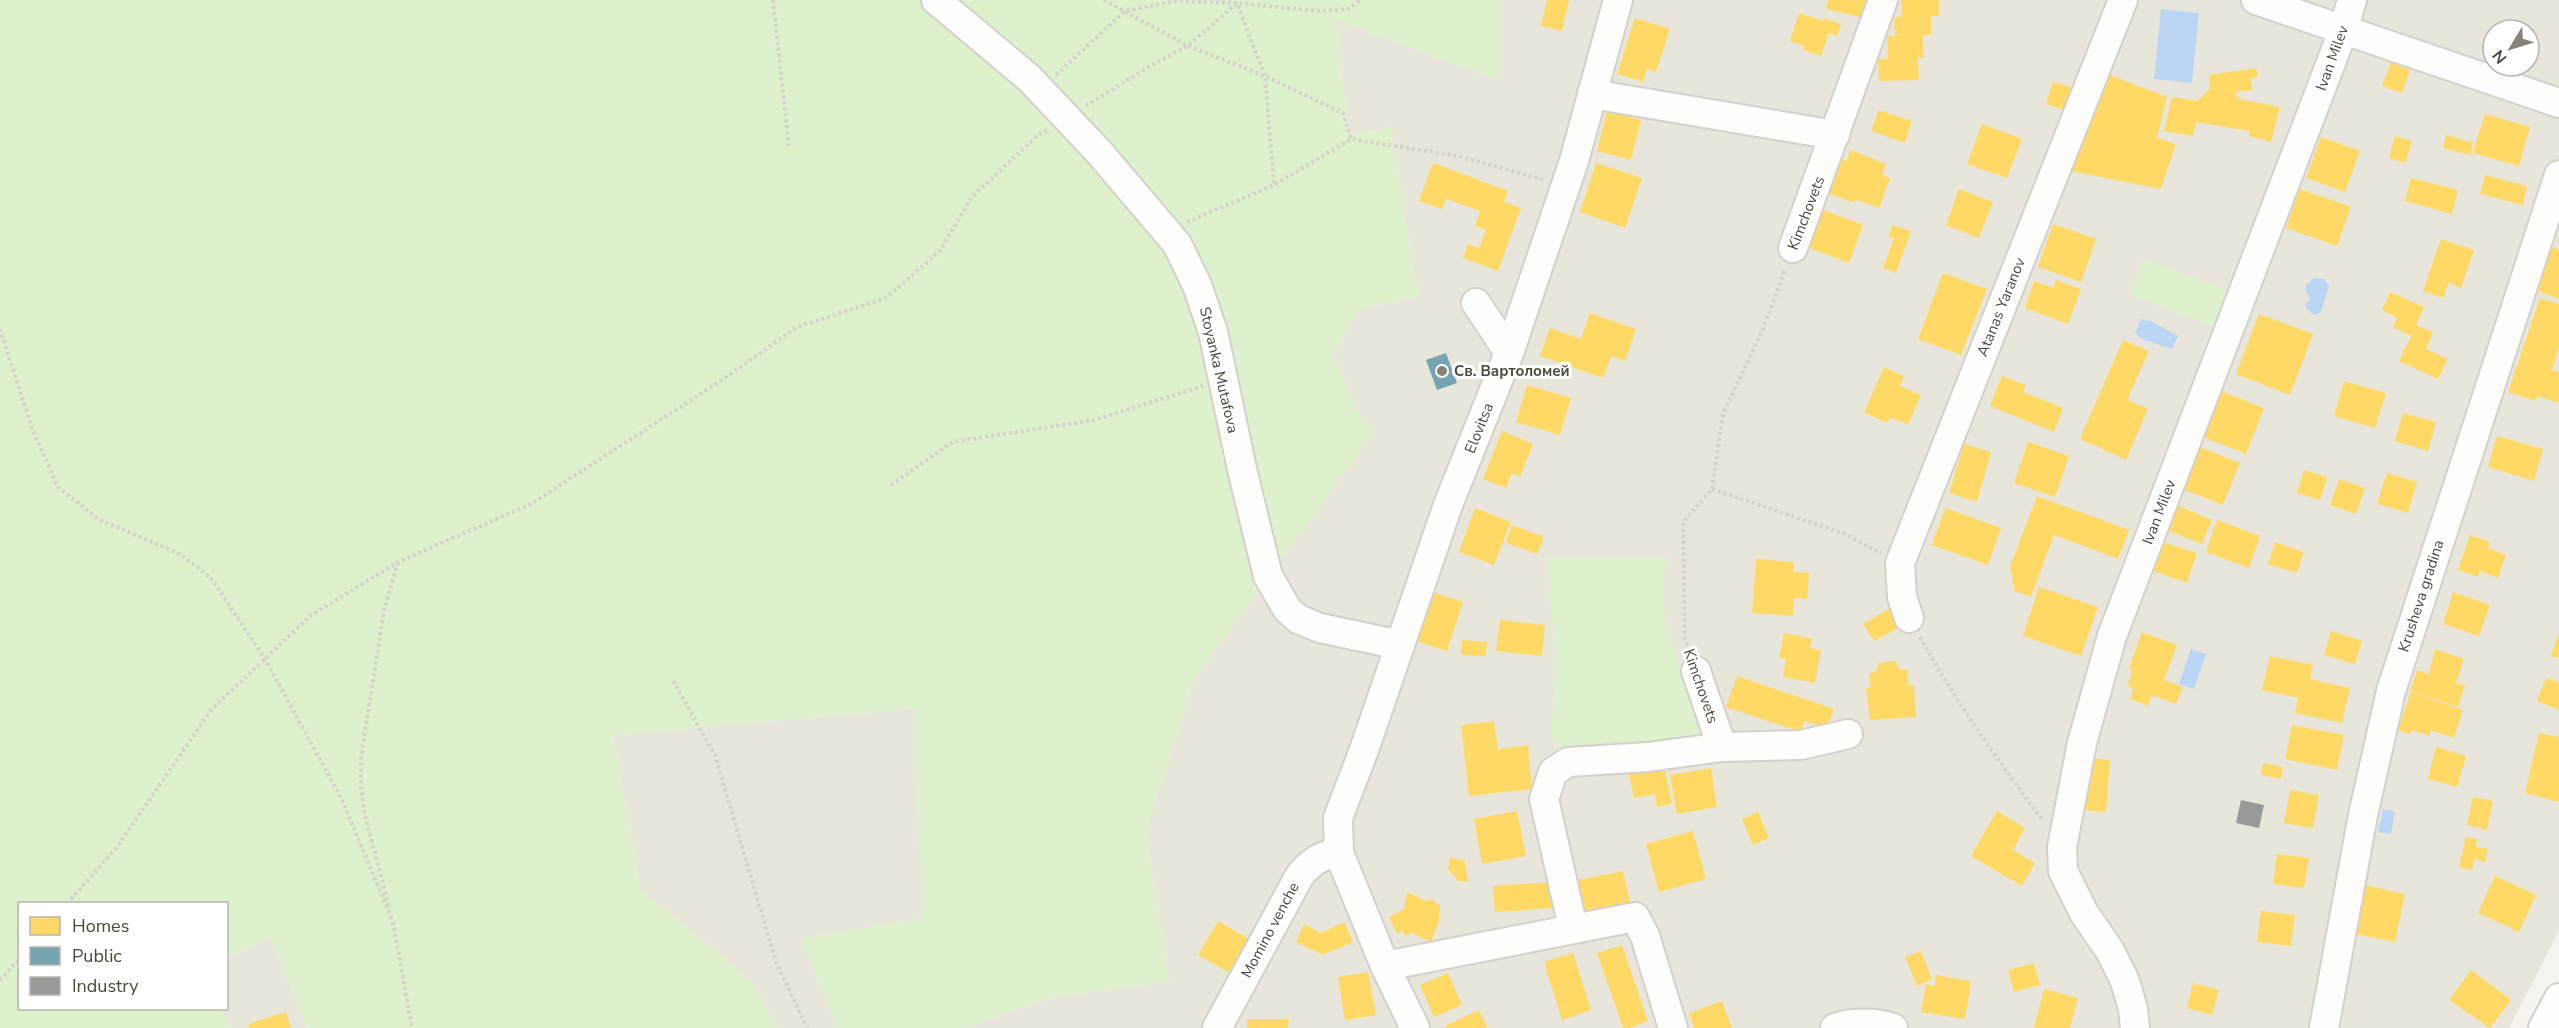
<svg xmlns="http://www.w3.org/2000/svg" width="2559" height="1028" font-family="'Nunito Sans',sans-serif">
	<rect width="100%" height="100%" fill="#f4f3ee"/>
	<g fill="#e8e6db" fill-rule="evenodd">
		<path d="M1497,0H2559V931L2509,1028H966L1048,998L1169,981L1145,832L1194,679L1373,432L1357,411L1333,355L1357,310L1418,296L1390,127L1349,136L1335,19L1497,80ZM2493,30H2529V66H2493Z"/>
		<path d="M916,708L922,919L802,938L837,1028H777L752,982L640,889L613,735Z"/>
		<path d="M271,937L307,1028H230L220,1009L226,1008L227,957Z"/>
	</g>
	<g fill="#ddf1cc">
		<path d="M0,0H1497V80L1335,20L1349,136L1391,127L1418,296L1357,310L1333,355L1357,411L1374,432L1194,679L1145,832L1169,981L1048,998L966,1028H837L801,938L922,919L915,708L613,735L640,889L752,982L777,1028H307L271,937L227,957L226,904H20V1008L220,1009L230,1028H0Z"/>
		<path d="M2143,259L2227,290L2213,326L2130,295Z"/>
		<path d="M1547,557L1668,558C1649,616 1688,677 1700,733L1693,744L1557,750V744L1551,738L1556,662Z"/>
	</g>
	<g fill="#bbd6f5">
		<path d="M2161,9L2199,13L2192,83L2154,79Z"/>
		<path d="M2314,278L2324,279L2329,286L2321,312L2314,315L2305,307V303L2310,300L2305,289L2306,285Z"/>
		<path d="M2141,319L2151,321L2178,336L2172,349L2144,340L2135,333Z"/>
		<path d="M2191,649L2206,654L2194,689L2179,684Z"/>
		<path d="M2383,809L2395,812L2391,834L2378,832Z"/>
	</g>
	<g fill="#ffd966">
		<path d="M1547,0H1569L1562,31L1541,26Z"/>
		<path d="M1828,0H1867L1863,18L1826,9Z"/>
		<path d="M1901,0H1939V16H1931V35H1923L1924,58H1918L1919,80L1879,81L1878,59H1888L1887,36H1895L1894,17H1902Z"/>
		<path d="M1799,13L1824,21L1825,18L1841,24L1837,36L1829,33L1821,56L1803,50L1804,46L1790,41Z"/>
		<path d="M1635,18L1670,29L1656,72L1647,69L1643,82L1617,74Z"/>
		<path d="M2391,63L2410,70L2402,93L2382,86Z"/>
		<path d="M2256,68L2258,77L2250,79L2253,90L2235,92L2239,99L2280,107L2271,142L2249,136L2250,131L2196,122L2193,136L2164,131L2172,97L2197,101L2210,89L2209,75Z"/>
		<path d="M2107,74L2167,97L2157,138L2176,144L2161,189L2070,171Z"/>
		<path d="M2053,82L2074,88L2067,111L2046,104Z"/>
		<path d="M1879,110L1912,121L1905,143L1871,131Z"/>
		<path d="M1607,111L1641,120L1631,160L1597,151Z"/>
		<path d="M2485,114L2530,127L2519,166L2473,153Z"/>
		<path d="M1982,124L2022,139L2007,178L1967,164Z"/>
		<path d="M2446,135L2473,143L2470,155L2443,148Z"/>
		<path d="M2395,136L2412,141L2405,163L2389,158Z"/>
		<path d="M2321,137L2360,151L2345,192L2306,178Z"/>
		<path d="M1851,150L1886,164L1882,175L1890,178L1879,208L1855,199L1854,203L1825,192L1838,158L1846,161Z"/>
		<path d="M1433,163L1508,191L1504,202L1521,208L1498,271L1463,258L1468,244L1479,248L1486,230L1475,226L1480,211L1446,199L1442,209L1419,201Z"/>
		<path d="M1596,163L1642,178L1625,228L1580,212Z"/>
		<path d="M2485,175L2527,186L2523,205L2480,194Z"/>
		<path d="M2411,178L2458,190L2452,214L2405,201Z"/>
		<path d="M1959,189L1993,202L1979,238L1946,225Z"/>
		<path d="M2300,189L2351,207L2337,246L2286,228Z"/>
		<path d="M1821,209L1863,225L1849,263L1807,247Z"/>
		<path d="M2053,224L2096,239L2081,282L2038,267Z"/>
		<path d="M1893,225L1911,231L1896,273L1883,268L1894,238L1888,236Z"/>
		<path d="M2441,239L2474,250L2461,288L2448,283L2443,298L2423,291Z"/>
		<path d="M2551,247L2559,250V299L2537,291Z"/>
		<path d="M1943,273L1987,289L1961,355L1918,339Z"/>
		<path d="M2056,280L2081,289L2068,324L2025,308L2034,281L2053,288Z"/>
		<path d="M2390,292L2424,307L2416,325L2433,332L2426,349L2448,359L2438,379L2399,361L2411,336L2393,327L2397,318L2382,310Z"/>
		<path d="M2540,298L2559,304V348L2552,370L2559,372V403L2537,396L2535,401L2508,392Z"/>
		<path d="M1590,313L1636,329L1625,361L1611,356L1603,378L1540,356L1550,328L1581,339Z"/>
		<path d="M2259,314L2313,334L2290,395L2236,374Z"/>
		<path d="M2123,340L2149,351L2127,400L2148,409L2126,460L2080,439Z"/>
		<path d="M1884,367L1904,376L1900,386L1921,395L1908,425L1890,417L1887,423L1864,413Z"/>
		<path d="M2002,376L2026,385L2023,392L2063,408L2054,432L1990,406Z"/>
		<path d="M2344,381L2386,393L2375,428L2334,416Z"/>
		<path d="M1527,385L1571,398L1560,435L1516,422Z"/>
		<path d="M2221,391L2264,408L2246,454L2203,437Z"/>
		<path d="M2403,413L2436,422L2428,451L2395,441Z"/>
		<path d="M1502,431L1533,444L1520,477L1512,473L1506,488L1483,479Z"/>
		<path d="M2497,436L2543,449L2534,481L2488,467Z"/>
		<path d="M2028,442L2069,456L2055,497L2014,483Z"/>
		<path d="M1964,444L1991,452L1977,502L1949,493Z"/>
		<path d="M2197,446L2240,463L2223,505L2180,488Z"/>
		<path d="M2304,470L2327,477L2320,500L2297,493Z"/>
		<path d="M2387,473L2417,482L2408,513L2377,504Z"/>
		<path d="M2339,479L2365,488L2356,514L2330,505Z"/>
		<path d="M2037,496L2129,530L2118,559L2054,535L2031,597L2015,591L2010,567Z"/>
		<path d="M2174,504L2212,520L2202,544L2164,529Z"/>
		<path d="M1475,508L1511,522L1494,565L1459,552Z"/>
		<path d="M1945,508L2001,528L1988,565L1932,545Z"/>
		<path d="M2217,520L2260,536L2249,568L2206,552Z"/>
		<path d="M1512,525L1544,537L1537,554L1506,543Z"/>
		<path d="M2470,535L2490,542L2488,548L2506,555L2498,578L2480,571L2478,577L2458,570Z"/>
		<path d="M2163,542L2197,553L2187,583L2153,571Z"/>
		<path d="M2275,542L2304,552L2297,573L2268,564Z"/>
		<path d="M1756,559L1794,562L1793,572L1809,573L1807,599L1794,598L1793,616L1752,613Z"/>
		<path d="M2039,587L2098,607L2081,656L2023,636Z"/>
		<path d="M1433,592L1463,602L1447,651L1416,641Z"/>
		<path d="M2453,592L2490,605L2479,636L2443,624Z"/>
		<path d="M1890,608L1901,626L1874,641L1863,624Z"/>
		<path d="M1500,620L1545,625L1542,656L1496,651Z"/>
		<path d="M2331,631L2362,641L2355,664L2324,655Z"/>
		<path d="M2142,632L2177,645L2164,680L2183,687L2176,704L2152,695L2148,706L2130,699L2134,688L2127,686L2133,670L2129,668Z"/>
		<path d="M1784,633L1812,639L1810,648L1821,650L1815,683L1783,677L1786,659L1779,658Z"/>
		<path d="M2559,633V658L2551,656Z"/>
		<path d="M1462,640L1487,642L1486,656L1461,655Z"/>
		<path d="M2435,649L2464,659L2456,683L2465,686L2458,707L2410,691L2417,670L2429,674Z"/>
		<path d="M2270,656L2313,665L2310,679L2350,688L2342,723L2295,713L2298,698L2262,690Z"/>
		<path d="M1895,661L1901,670L1907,669L1909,686L1914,685L1916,717L1870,720L1866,688L1871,687L1869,673L1876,672L1879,663Z"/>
		<path d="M1737,676L1834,709L1827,729L1804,721L1801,732L1726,707Z"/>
		<path d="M2546,678L2559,682V710L2537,701Z"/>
		<path d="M2411,692L2463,710L2454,738L2431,730L2429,736L2412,730L2410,734L2398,730Z"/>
		<path d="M1494,721L1498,749L1528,745L1532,789L1469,796L1461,725Z"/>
		<path d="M2292,725L2344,735L2337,770L2285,759Z"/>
		<path d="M2539,733L2559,737V802L2525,793Z"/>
		<path d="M2436,747L2466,756L2457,787L2428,779Z"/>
		<path d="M2086,758L2110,760L2106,812L2082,810Z"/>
		<path d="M2263,763L2283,767L2281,779L2261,775Z"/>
		<path d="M1664,766L1672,804L1657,807L1655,794L1634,798L1629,773Z"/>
		<path d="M1711,768L1717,807L1677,814L1670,775Z"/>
		<path d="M2290,790L2319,795L2313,828L2284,823Z"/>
		<path d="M2473,797L2493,801L2487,830L2467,825Z"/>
		<path d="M1517,811L1526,856L1482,864L1474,819Z"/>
		<path d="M1997,811L2025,828L2013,850L2035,863L2022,886L1971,856Z"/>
		<path d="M1758,812L1769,838L1753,845L1742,819Z"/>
		<path d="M1693,831L1706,879L1659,892L1646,844Z"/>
		<path d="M2466,837L2477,839L2476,847L2488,849L2485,862L2474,859L2472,870L2459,867Z"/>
		<path d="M2277,854L2309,858L2304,888L2273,884Z"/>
		<path d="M1450,857L1465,861L1468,882L1458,881L1448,869Z"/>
		<path d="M1623,871L1630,902L1585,911L1578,880Z"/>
		<path d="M2495,876L2536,895L2519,932L2478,913Z"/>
		<path d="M1553,882L1555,908L1495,912L1493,886Z"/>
		<path d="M2365,885L2405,894L2395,942L2355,934Z"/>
		<path d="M1407,892L1426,901L1432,899L1440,906L1439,922L1431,942L1412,933L1406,936L1402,931L1397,934L1389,917L1404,909Z"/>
		<path d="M2261,911L2295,915L2291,946L2257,942Z"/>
		<path d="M1218,921L1249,939L1230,973L1198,955Z"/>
		<path d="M1344,922L1353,942L1323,955L1296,942L1304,924L1321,933Z"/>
		<path d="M1622,945L1648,1021L1629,1028H1623L1597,953Z"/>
		<path d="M1921,951L1932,979L1917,986L1905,957Z"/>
		<path d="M1573,953L1591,1010L1562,1020L1544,962Z"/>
		<path d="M2034,963L2040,985L2014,992L2008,970Z"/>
		<path d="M2471,970L2511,1000L2490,1028L2449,1000Z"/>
		<path d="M1368,972L1376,1015L1345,1020L1338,977Z"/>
		<path d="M1448,973L1462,1005L1434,1017L1420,985Z"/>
		<path d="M1936,975L1971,981L1965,1019L1921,1012L1926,984L1935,986Z"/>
		<path d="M2193,983L2219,990L2212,1015L2187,1008Z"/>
		<path d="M2044,989L2078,998L2070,1028H2034Z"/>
		<path d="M1722,1001L1732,1028H1694L1689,1013Z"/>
		<path d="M1479,1010L1487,1028H1446L1445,1026Z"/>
		<path d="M286,1012L291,1028H249L248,1024Z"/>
		<path d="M1247,1019H1289L1288,1028H1247Z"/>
	</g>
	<path fill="#76a5af" d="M1446,353L1457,383L1437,390L1426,360Z"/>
	<path fill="#999" d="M2241,800L2264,805L2259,828L2236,823Z"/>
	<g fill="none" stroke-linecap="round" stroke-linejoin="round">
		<defs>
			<g id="minor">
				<path d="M936,0L1029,78L1098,151L1177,244L1197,285L1213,332L1242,469L1268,576L1287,609L1298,619L1320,628L1400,645"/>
				<path d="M2256,0L2559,103"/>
				<path d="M1592,94L1835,135"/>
				<path d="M1793,248L1883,0"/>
				<path d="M1476,303L1509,353"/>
				<path d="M1909,618L1902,597L1900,563L2123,0"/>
				<path d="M1696,671L1722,747"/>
				<path d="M1573,928L1544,799L1553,772L1568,762L1648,757L1722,747L1801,745L1848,734"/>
				<path d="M1385,966L1635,917L1645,936L1673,1028"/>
				<path d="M1217,1028L1300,875C1312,861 1321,855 1339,853"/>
				<path d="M1415,1028L1385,966L1339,853L1338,818L1364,750L1448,505L1509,353L1574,161L1618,0"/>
				<path d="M1835,1028C1851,1022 1876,1022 1893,1028"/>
				<path d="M2135,1028L2133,1009L2125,981L2110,951L2084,913L2063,871L2062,847L2082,743L2112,636L2343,31L2352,0"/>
				<path d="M2324,1028L2363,815L2391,691L2559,175"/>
				<path d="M2543,1028L2559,998"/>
			</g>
		</defs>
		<use href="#minor" stroke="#d2d1cb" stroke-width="32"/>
		<g stroke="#d4d3cc" stroke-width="4" stroke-dasharray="3 3" stroke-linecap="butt">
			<path d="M773,0L789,149"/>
			<path d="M1104,0L1188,46L1265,76L1343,113L1351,139"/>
			<path d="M1056,75L1125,11L1176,1L1237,3L1265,76L1274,185"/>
			<path d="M1086,106L1150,66L1188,46L1237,3L1318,11L1348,9L1360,0"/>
			<path d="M1187,222L1274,185L1351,139L1458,156L1545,180"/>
			<path d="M0,329L33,431L58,487L98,519L180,554L211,578L265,659L342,800L393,922"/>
			<path d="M891,485L953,442L1094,420L1203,386"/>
			<path d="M1712,489L1845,534L1881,553"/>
			<path d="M1920,637C1956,702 1999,762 2044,822"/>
			<path d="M1689,651L1685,639L1683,522L1712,489L1723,414L1763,329L1785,270"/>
			<path d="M673,681L715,755L776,962L807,1028"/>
			<path d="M67,904L117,847L211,710L310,616L398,562L531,504L728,376L797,327L886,298L939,252L972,197L1037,136L1047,130"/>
			<path d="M389,906L365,816L361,788V758L384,610L398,562"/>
			<path d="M393,922L412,1028"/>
			<path d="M0,980L20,958"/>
		</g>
		<use href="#minor" stroke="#fdfdfc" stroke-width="28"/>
	</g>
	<circle fill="#878377" stroke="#fff" stroke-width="2" cx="1442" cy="371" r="6"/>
	<g text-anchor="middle" stroke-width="6" stroke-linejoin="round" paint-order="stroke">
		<g font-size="15" fill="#4c4737" stroke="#fff">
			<text transform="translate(2332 58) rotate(-70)" y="5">Ivan Milev</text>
			<text transform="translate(1806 213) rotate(-69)" y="5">Kimchovets</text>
			<text transform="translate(2001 307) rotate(-68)" y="5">Atanas Yaranov</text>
			<text transform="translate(1219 370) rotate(77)" y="5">Stoyanka Mutafova</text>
			<text transform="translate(1479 428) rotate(-68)" y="5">Elovitsa</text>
			<text transform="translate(2159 512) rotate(-69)" y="5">Ivan Milev</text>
			<text transform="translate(2421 596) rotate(-72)" y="5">Krusheva gradina</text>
			<text transform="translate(1701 686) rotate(71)" y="5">Kimchovets</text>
			<text transform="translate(1270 930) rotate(-62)" y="5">Momino venche</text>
		</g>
		<g font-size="15" font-weight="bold" fill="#4c4737" stroke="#fff" text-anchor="start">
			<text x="1454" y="376">Св. Вартоломей</text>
		</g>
	</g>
	<rect x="18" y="902" width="210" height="108" fill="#ffffff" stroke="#b7b5af" stroke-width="1.5"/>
	<rect x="30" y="917" width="30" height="18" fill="#ffd966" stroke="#b7b5af" stroke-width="1.5"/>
	<text x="72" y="932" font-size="18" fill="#4c4737">Homes</text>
	<rect x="30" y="947" width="30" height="18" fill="#76a5af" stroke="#b7b5af" stroke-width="1.5"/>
	<text x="72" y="962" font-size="18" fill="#4c4737">Public</text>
	<rect x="30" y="977" width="30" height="18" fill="#999999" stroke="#b7b5af" stroke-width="1.5"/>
	<text x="72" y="992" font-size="18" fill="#4c4737">Industry</text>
	<g transform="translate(2511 48) rotate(232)"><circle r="28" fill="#ffffff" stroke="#b7b5af" stroke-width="1.5"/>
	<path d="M0-4.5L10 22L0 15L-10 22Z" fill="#878377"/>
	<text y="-9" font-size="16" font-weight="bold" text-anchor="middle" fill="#4c4737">N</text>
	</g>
</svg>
